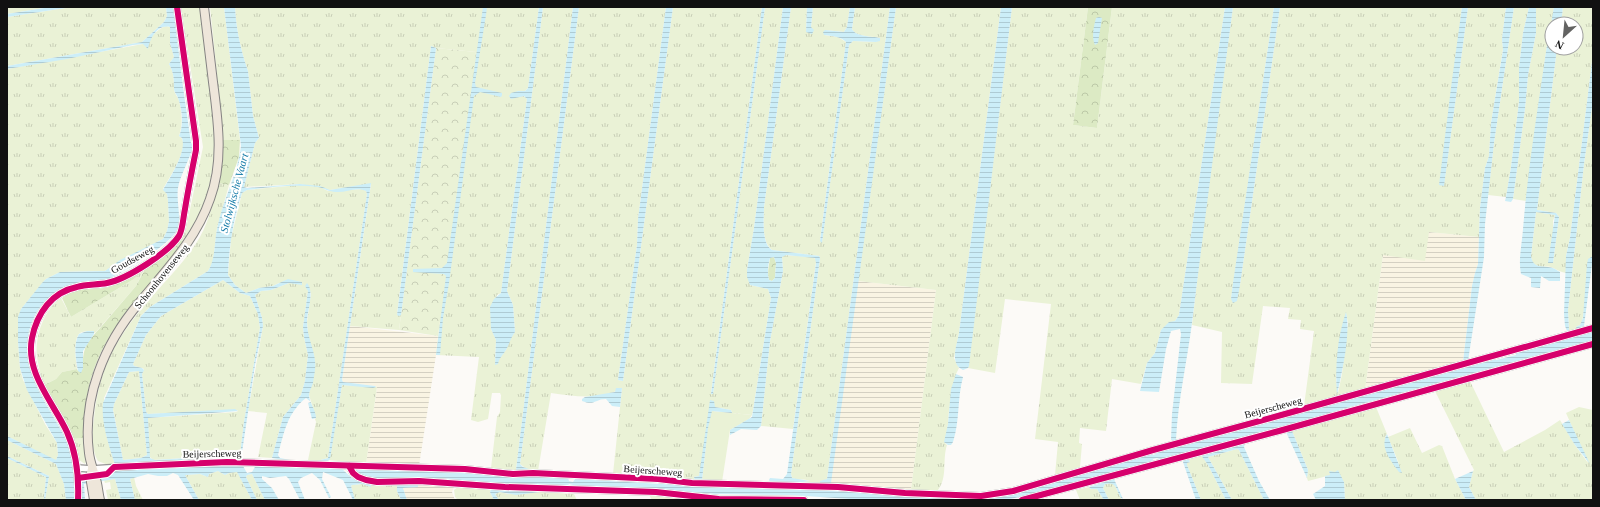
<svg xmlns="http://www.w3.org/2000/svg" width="1600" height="507" font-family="'Times New Roman',serif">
	<defs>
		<pattern id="farmland-rules" width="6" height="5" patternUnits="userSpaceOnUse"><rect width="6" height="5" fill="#f9f4e3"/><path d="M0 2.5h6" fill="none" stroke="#d4d0c2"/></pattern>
		<pattern id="grass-tufts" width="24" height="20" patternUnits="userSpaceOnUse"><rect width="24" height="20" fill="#eaf2d6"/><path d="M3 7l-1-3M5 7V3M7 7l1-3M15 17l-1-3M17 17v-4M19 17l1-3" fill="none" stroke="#c8ceb7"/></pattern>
		<pattern id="forest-crowns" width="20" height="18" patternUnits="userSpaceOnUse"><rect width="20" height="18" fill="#dceac4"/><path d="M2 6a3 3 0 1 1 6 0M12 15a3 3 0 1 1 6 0" fill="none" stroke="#bcc8a7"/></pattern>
		<pattern id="park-crowns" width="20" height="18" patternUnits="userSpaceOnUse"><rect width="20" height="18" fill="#eaf2d6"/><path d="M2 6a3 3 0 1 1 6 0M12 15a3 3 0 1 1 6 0" fill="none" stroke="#c8ceb7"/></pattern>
		<pattern id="water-rules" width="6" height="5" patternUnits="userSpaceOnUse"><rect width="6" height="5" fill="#cceef8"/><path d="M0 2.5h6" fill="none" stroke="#aecbd4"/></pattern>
	</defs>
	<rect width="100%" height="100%" fill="#fcfaf7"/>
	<g fill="url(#farmland-rules)">
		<path d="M1429,232L1479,237L1478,264L1475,273L1472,286L1463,362L1365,390L1383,255Z"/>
		<path d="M858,281L936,290L911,490L829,484Z"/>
		<path d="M350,326L438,336L436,355L419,466L366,464L377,388L375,386L343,382L342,380Z"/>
		<path d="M418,485L454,487L452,492L455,500H407L403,488L417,487Z"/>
	</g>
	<g fill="url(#grass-tufts)" fill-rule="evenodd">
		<path d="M7,7H50L7,14Z"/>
		<path d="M72,7H166L167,16L164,22L142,42L7,66V17Z"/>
		<path d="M181,7H200C203,31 206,56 209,80C213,116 218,152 209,187C204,207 195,225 184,243L181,240L186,229L203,147Z"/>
		<path d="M210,7H224L240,140H222L216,65Z"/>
		<path d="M235,7H539L528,88L525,91H518L511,98L524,96L527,99L501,293L497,295L491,318V329L496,340L495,364L506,350L509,340L515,332L513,305L507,291L543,7H573L516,470L491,468L497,417L500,412L501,395L500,393H492L488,419L478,422L471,420L479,357L436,355L440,321L413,272L476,52L436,48L431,46L397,314L401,315L399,330L350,326L371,184L330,190L300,184L244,187L255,143L259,138L253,116L248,71C241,51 236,29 235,7Z"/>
		<path d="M579,7H666L638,219L637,245L618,380L623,381L673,7H762L711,393L713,394L765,7H783L754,228L747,270L750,285L768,289L771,298L753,410L752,415L732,413L731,410L715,407L699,476L694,477L695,480L613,474L622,388C601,401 573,396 551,393L538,471L528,470L520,464Z"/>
		<path d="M791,7H807L806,32L811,27L813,7H850L847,27L844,32L825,30L824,35L838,37L846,42L820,240L822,242L849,45L853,41L876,42L880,38C871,36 856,37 852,29L855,7H890L827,479L820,483L829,484L789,483L810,481C804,478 798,481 792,478L791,474L820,258L819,256L772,250C761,242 764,220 764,207Z"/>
		<path d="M896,7H1001L959,333L954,358L959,368L956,374L949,410L948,424L945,443L947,445C942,460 948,477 938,490H911L936,290L858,281Z"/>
		<path d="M1012,7H1088L1073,125L1097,128L1112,7H1225L1179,315L1175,321L1161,330L1155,353L1147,363L1141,384L1112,379L1106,431L1080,428L1079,443L1082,444L1080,467L1055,475L1058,442L1035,439L1051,304L1005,299L995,373L968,368Z"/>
		<path d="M1233,7H1274L1231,299L1240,285L1280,7H1462L1444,185L1468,7H1506L1502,39L1503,49L1491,123L1489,156L1485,168L1480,208L1479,237L1429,232L1425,261L1383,255L1365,390L1304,406L1314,331L1300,329L1301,320L1288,319L1290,308L1263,306L1252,384L1221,383L1222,332L1192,325L1208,186ZM1346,313L1348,323L1342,374L1338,393L1336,380Z"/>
		<path d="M1514,7H1529L1523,33L1519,68V102L1511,167L1506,197L1488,195L1494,143Z"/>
		<path d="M1536,7H1554L1551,33L1547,45L1526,201L1513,199L1525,109L1528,75L1536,33Z"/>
		<path d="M1563,7H1593V54L1570,238L1566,256V273C1560,272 1556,269 1551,267C1543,265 1540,270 1532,262L1531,256L1536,212L1555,215L1553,221V263L1559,217L1556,213L1537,210L1557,48H1576V24H1561Z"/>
		<path d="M166,26L170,27V43L174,57L169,64C174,73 174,80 174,89C174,93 178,97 179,101C182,112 183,125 179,136C193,143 168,180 163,189L167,194L168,201L169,221L167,231L163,239L121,260L105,271L60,272L46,279L21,309L18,341L20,368L23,380L45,424L57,443L58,455L56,461L7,436V69L143,44C151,39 156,29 166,26Z"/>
		<path d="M1593,100V256L1582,322L1580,325L1576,327L1577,329L1584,326V328L1568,333L1569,330L1568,310L1584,164Z"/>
		<path d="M218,183L229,185L217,228L213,262L208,271L150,307L141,316L104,398L106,434L115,465H108L98,461C91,449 92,432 94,419C98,376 112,345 139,312C157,289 179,269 195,245C208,226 213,204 218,183Z"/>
		<path d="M299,185L320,187L328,191L362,189L366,191L367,194L328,458L317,461L308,460L316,422L315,419L316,418L309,395L314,355L310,345L308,334L307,322L311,293L307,287L308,291L303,327L304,337L308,355L305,381L301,395L283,417L272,458L258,457L267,413L248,411L263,326L262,318L255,295L261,291L271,290L289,283L302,282L279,283L273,286L259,288L246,293L235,285L228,275L231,238L242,193L247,190Z"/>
		<path d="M784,255L812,257L816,259V262L793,429L761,426L770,341L783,271L782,257Z"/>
		<path d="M145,268L136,286L96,332L94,333L93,331C89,331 84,331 80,333C73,338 76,361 77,369L62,372L56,379L42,386C42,375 38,367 37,356C35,335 44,310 61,298L71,317L134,279Z"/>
		<path d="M223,280L240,293L250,296L258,314L260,328L244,422L240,455L237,458H230L228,456H219L153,460L149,456L148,418L236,412L238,411L237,410L148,414L146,412L142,374L144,369L142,368L134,366L133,364L146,335L161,316Z"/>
		<path d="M139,371L147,455L141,458L123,460L113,409L114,404L129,372Z"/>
		<path d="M1470,381L1504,452L1545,430L1560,420L1575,445L1588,463L1566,413L1579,407L1593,410V500H1476L1469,487L1473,471L1474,470L1435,391Z"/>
		<path d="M342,385L377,387L366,464L329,460Z"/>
		<path d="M1376,407L1387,434L1385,437L1400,466L1388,437L1410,428L1422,453L1439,445L1442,446L1455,479L1466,500H1345L1344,482L1335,472H1329L1331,475L1308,481L1307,478L1308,470L1292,431Z"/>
		<path d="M84,438L86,461L85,464L79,460L72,439Z"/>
		<path d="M7,440L56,464L64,484L66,500H45L49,476L7,456Z"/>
		<path d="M1222,449L1214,454L1202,455L1208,465L1226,500H1201L1186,463L1190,462L1188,458L1206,452L1209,453Z"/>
		<path d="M1237,449L1239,450L1264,500H1232L1208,457Z"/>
		<path d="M7,458L46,477L44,500H7Z"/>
		<path d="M218,471L225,475L229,473L237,471L252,500H199L185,475L200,474L208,477L209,474Z"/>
		<path d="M252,474L265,500H257L246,477L247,475Z"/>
		<path d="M134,477L136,486L143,500H135L130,479Z"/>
		<path d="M115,479L121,500H108L106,490L111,489L110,482L105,483L104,480Z"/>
		<path d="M364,482L397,485V491L401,500H355L351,486L352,485L362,484L371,486V485Z"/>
		<path d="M1111,483L1114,484L1122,500H1109L1103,488L1105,484Z"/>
		<path d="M458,487L491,489L490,492L494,500H458L455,497L454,490Z"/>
		<path d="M1089,487L1091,489H1097L1104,500H1080L1076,490Z"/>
		<path d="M500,492L508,494L540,492L574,494L577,500H499L495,494Z"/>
		<path d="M649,495L697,500H652Z"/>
	</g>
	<g fill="url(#forest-crowns)">
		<path d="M1088,7H1112L1097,128L1073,125Z"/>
		<path d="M222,140H240L239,157L229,185L218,183Z"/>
		<path d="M181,240L184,243C172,261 156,278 141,295C101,341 84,375 84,438L72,439L42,386L56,379L62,372L77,369L78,371L83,368C82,348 87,342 100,328L136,286L145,269L134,279L71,317L62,298C68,293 79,288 87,288C95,288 102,289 109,287C132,279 165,258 181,240Z"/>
		<path d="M774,257L776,263L775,278L772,281L769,280C767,273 769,265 770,258Z"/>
	</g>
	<path fill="url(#park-crowns)" d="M436,48L476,52L447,263L442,268L413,269V272L445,274L446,276L438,336L399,330Z"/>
	<path fill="#eaf2d6" d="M712,411L752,415L749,419L730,430L722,482L702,480L708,428Z"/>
	<g fill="url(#water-rules)" fill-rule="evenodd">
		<path d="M50,7H72L7,17V14Z"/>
		<path d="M166,7H173L184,94L191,143L193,145C190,160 180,175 178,188C176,201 182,219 177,230C170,245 120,275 105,280C99,282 93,280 87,281C55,285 33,306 28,337C21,379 56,413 70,449C76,466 74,483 74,500H66L64,484L56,464L7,440V436L56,460L58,455L57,443L27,390L20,368L18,341V317L21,309L42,283L46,279L60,272L105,271L120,260L163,239L167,231L169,221L168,201L167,194L163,190C170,177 187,152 182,138L179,136C184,125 182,109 178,98C177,95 174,92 174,89C174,80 174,73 169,64L174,57L170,43V27C157,24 150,39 148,49L143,44L133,45L67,59L7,69V66L142,42L164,22L167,16Z"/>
		<path d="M224,7H235C236,29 241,51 248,71L253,116L259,138L255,143L244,187L247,188L300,184L320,186L330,190L371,183L342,380L343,382L375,386L376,387L373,388L342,385L330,459L328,461H317L328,458L367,194L366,191C356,186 346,193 336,192C329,192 324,188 318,187C294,184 271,187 247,190L242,193C233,220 229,247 228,275L235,285L246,293L259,288L273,286L288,279L302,282V285L289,283L271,290L261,291L255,295L262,318L263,326L255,365L241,459L237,458V457L240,455L244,422L260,328L258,314L250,296L240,293L223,280L161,316L146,335L133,364L134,366L142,368L144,370L142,374L146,412L148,414L235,409L238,411L148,418L150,458L155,460L219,456H228L230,458L133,462L123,464V468L230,465L243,466L247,473L252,472L256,465L336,468L342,469L352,478L371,485V487L362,484L352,485L351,486L355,500H353L343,480L323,472L322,479L331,497L329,498L320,480L312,473L301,478L298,482L305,500H300L289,479L286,476L270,478L262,476V479L272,488L279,500H265L252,474L247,475L246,477L257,500H252L237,472L229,473L225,475L218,471L209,474L208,477L200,474L185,475L199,500H194L178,475L173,473L167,476H158L148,474L130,479L135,500H121L115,479L84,484L85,500H82L81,482L112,475L118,465H115C109,445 101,424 103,403L141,316L150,307L208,271C216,258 214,243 217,229C222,201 238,174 241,146ZM139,371L147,455L141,458L123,460L113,410L114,404L129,372Z"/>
		<path d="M483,7H487L486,15L475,83L476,87L502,93V95L501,97L480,92L474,96L449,283L443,318L440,355H436L446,276L444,274L413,272V269L442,268L447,263Z"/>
		<path d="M539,7H543L507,291L513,305L515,332C510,339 510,343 506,350C503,355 499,358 498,364L495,365L496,340L491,329L490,307L494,299L501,293L527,99L524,96L511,99L509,96L511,93L518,91H525L528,88Z"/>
		<path d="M573,7H579L520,464L523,467L529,469L516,470Z"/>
		<path d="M666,7H673L623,381L618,380L637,245L638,219Z"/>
		<path d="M762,7H765L713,394H711Z"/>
		<path d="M783,7H791L764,207C764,219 761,243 772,250L819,256L820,258L791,474L792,478L810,481L796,483L770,482L769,480L770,478L783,479L787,474L816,263L815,258L786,255L782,257L783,271L770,341L761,426L757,430L741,429L730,435V430L752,417L771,298L768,289L750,285L747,277V270L754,228ZM774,257L776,263L775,278L772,281L769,280C767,273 768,265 770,258Z"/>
		<path d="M807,7H813L811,27L814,30L812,34L806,32Z"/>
		<path d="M850,7H855L852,29C856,37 871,36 880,38V41L876,42L853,41L849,45L822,243L820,241L846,42C840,36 832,36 824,35L823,32L825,30L844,32L847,27Z"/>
		<path d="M890,7H896L831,483H820V481L827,479Z"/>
		<path d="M1001,7H1012L969,366L968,368L963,370C949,364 957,345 959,333Z"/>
		<path d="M1225,7H1233C1219,112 1205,217 1192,323C1187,362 1178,400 1176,440H1171L1172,414L1181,334L1180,329L1171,331L1166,349L1159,392L1140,391L1147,363L1155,353L1161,330L1169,322L1175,321L1179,315Z"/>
		<path d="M1274,7H1280L1240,285L1237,301L1233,303L1231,299L1233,283Z"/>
		<path d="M1462,7H1468L1444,186L1439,185L1452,80Z"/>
		<path d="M1506,7H1514L1494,143L1485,224L1484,257L1468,361L1463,362L1472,286L1475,273L1478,264L1480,208L1485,168L1489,156L1491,123L1503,50L1502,39Z"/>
		<path d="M1529,7H1536V33L1528,75L1525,109L1513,199L1511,202L1505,201L1506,197L1511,167L1519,102V68L1523,33Z"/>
		<path d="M1554,7H1563L1561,24H1552V18Z"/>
		<path d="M1099,17L1102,18L1098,43L1095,45C1091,38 1094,25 1096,18Z"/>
		<path d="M1552,28V48H1557L1537,210L1556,213L1559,217L1553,263H1548L1555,215L1536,212L1531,256C1533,267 1539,266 1548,267C1552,267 1557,270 1560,272V281H1549L1541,276L1540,288L1531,287V278L1521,274C1518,260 1522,244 1523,229C1528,168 1538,107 1547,45Z"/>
		<path d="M431,46L436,48L401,315L399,316L397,315Z"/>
		<path d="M1593,54V100L1584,164L1568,310L1569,330L1567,331L1565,326L1564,314L1566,256L1570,238Z"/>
		<path d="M1593,256L1584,326L1577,329L1576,327L1580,325L1583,318L1587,264L1588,259Z"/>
		<path d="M307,283C315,292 307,311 307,322C307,337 314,348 315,361C316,368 314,376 313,383C312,387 309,391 309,395C309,402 316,410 316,418L312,419L308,403L311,402L306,398C287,413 284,433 278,455L280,458L290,460L289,461L272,458L283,417L301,395L305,381L308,355L304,337L303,327L308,291L305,286Z"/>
		<path d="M1346,312C1351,334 1342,372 1337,395C1335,367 1337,338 1346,312Z"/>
		<path d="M87,331H94V334L83,351V368L81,373L78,371C76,361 73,343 79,334Z"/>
		<path d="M1593,331V340L1339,410L1299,423L1161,460L1157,458L1153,459L1152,462L1049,490L1006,500H958L996,497L1021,491L1149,453L1153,455L1156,454L1158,451L1330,405L1493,360H1496L1516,355V352Z"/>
		<path d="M956,374L963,377C957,399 960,421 953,442L951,445H948L944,442L948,424L951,389Z"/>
		<path d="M616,388H622L620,407L612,406L606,399C595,399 595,406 582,401V399L585,397L615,392Z"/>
		<path d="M710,400L714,401L715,407L731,410L732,413L712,411L708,428L702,480H695L694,477L699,476Z"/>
		<path d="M1569,420L1590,464L1575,445L1562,424Z"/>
		<path d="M1292,431L1308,470L1307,478L1286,432Z"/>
		<path d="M1387,434L1402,473L1399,472C1392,462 1379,448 1387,434Z"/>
		<path d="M1256,440L1245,444L1244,447L1259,481L1270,500H1264L1239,450L1237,449L1208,457L1232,500H1226L1208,465L1201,455C1220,453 1237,442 1256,440Z"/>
		<path d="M7,456L49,476L45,500H44L46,477L7,458Z"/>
		<path d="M1188,458L1190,462L1187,463V465L1201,500H1196L1183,462L1184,459Z"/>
		<path d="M355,468L568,478L569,481L573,482L575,479L731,488L799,489L952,498L954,499L865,500L790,495L715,494L656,489L574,488L573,485L569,484L567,487L496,484L441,478H370L357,474Z"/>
		<path d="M1338,470L1344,482L1345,500H1316L1313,494L1325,486V476L1330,475L1329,471L1335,472Z"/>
		<path d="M1473,471L1469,487L1476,500H1466L1455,479Z"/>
		<path d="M1114,479L1123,499L1121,498C1116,490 1117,481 1105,484L1103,488L1109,500H1104L1097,489H1091L1089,487Z"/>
		<path d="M397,485H418V487L403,488L407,500H401L397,491Z"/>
		<path d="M491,489L538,491L540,492L516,495L500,492L495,494L499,500H494L490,492Z"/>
	</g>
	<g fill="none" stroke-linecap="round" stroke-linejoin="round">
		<defs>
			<g id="street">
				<path d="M349,466L353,473L358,477L366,480L377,482L419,481L505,487L656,492L719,499L804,500"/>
				<path d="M78,468L92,469L152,465L227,462L465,469L513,474L533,473L658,479L692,483L838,487L905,493L981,496L1013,491L1153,450L1285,414L1593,328"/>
				<path d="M78,500C79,476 77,454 67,432C53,402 25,373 32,338C37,313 52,292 77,287C86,284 97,285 107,283C127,279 168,253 179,236C183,229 183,218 185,209C188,190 192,170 196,150V141L177,7"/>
				<path d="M1022,500L1279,431L1593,344"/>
			</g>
			<g id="primary">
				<path d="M92,469L90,476L94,500"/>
				<path d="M100,500C98,492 98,484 95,476C93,468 90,462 89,453C82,398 104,344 139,303C166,270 196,240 210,199C224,161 218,121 213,82C210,57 207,32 204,7"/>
			</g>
		</defs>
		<use href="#street" stroke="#979695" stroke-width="8"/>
		<use href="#primary" stroke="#848382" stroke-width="10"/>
		<use href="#street" stroke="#fffefe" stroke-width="5.5"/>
		<use href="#primary" stroke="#eee6da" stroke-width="8"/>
		<defs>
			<g id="cycleway">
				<path d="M349,466L353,473L358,477L366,480L377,482L419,481L505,487L656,492L719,499L804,500"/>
				<path d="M78,478L107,474L114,467L227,462L465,469L513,474L533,473L658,479L692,483L838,487L905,493L981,496L1013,491L1153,450L1285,414L1593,328"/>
				<path d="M78,500C79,476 77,454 67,432C53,402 25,373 32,338C37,313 52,292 77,287C86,284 97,285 107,283C127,279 168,253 179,236C183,229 183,218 185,209C188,190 192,170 196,150V141L177,7"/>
				<path d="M1022,500L1279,431L1593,344"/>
			</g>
		</defs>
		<use href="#cycleway" stroke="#fff" stroke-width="8"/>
		<use href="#cycleway" stroke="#d6006c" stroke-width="6"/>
	</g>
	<g text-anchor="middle" stroke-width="4" stroke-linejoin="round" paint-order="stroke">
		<g font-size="10" fill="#111" stroke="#fff">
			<text transform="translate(132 259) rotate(-29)" y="4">Goudseweg</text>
			<text transform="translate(161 276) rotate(-51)" y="4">Schoonhovenseweg</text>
			<text transform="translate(1273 407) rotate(-15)" y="4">Beijerscheweg</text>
			<text transform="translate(212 453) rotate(-1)" y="4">Beijerscheweg</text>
			<text transform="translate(653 470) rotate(4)" y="4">Beijerscheweg</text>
		</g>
		<g font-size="11" font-style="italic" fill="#147ba8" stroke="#fff">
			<text transform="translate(234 193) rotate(-75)" y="4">Stolwijksche Vaart</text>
		</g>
	</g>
	<rect width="1600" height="507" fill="none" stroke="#111111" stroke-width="16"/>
	<g transform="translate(1564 36) rotate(207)"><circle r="19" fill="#ffffff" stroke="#a0a0a0"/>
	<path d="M0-3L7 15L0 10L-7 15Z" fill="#636362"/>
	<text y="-6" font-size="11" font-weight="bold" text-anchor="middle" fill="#111111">N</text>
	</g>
</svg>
